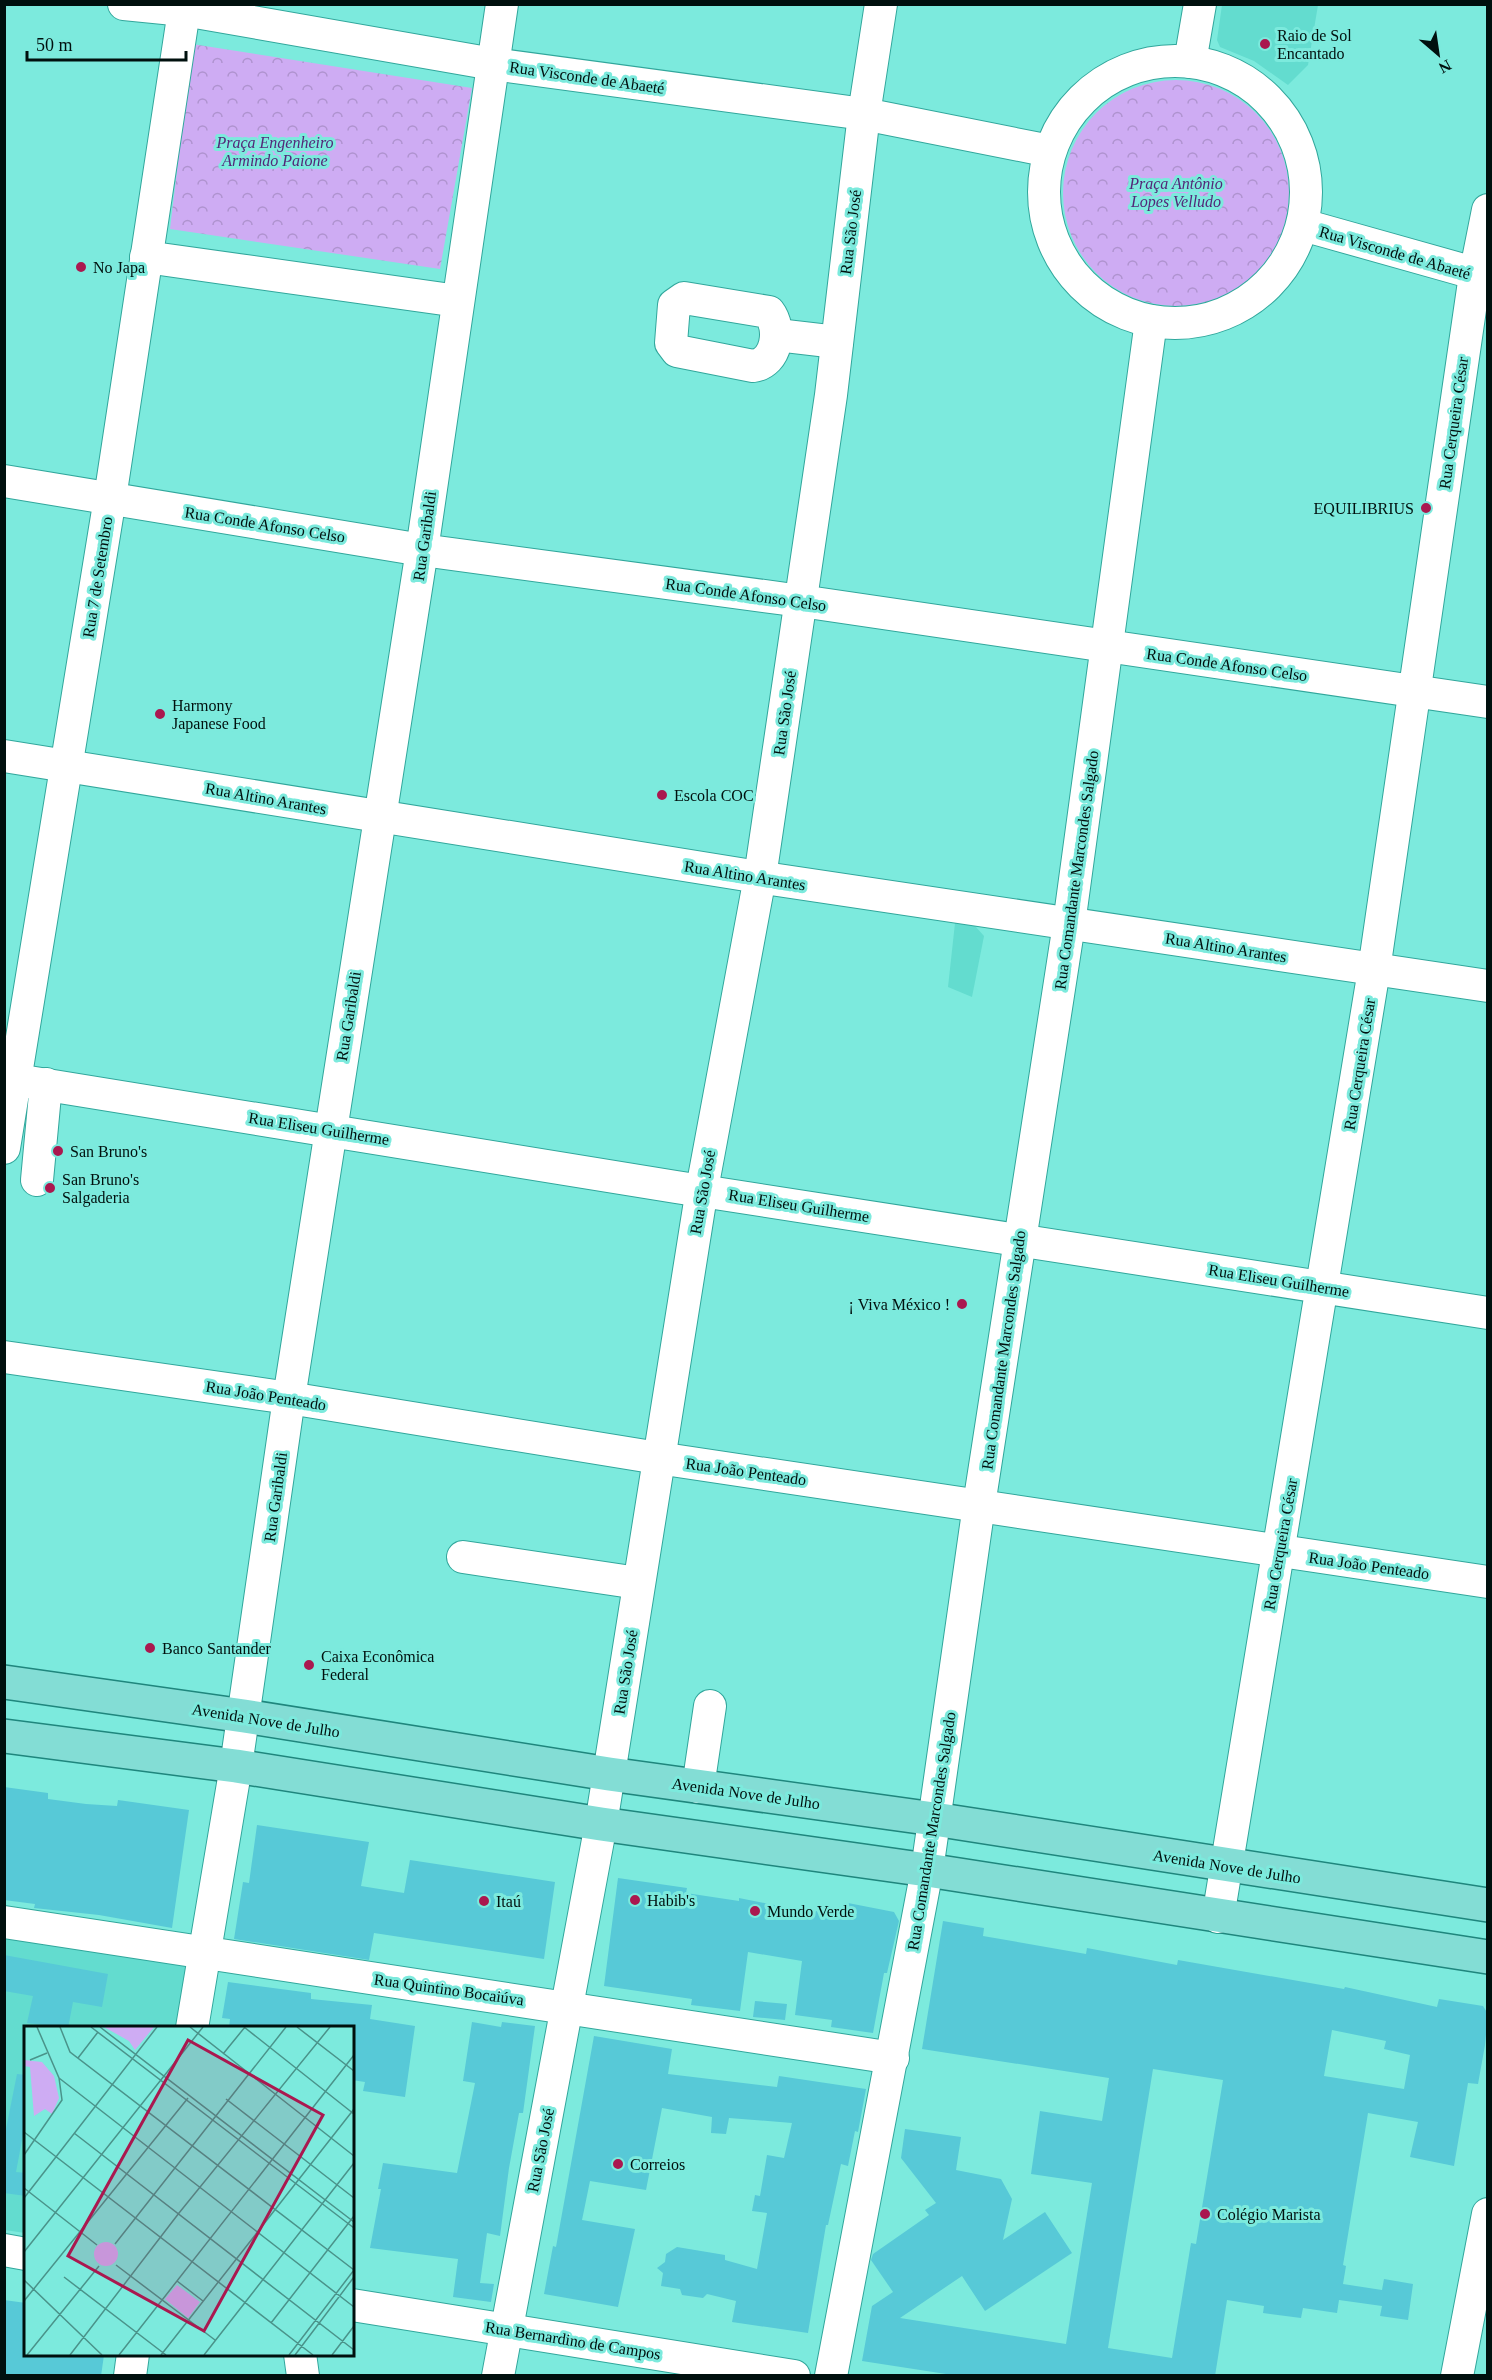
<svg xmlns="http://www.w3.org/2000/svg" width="1492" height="2380" font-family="Georgia,serif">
	<defs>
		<pattern id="park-crowns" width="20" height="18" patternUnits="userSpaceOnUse" patternTransform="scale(1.5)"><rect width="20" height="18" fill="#ceacf3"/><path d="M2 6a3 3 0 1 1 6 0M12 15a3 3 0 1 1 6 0" fill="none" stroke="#af93cf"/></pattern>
	</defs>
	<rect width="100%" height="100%" fill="#7ceadd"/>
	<g fill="#63dccf">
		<path d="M1222,5H1318L1308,65L1288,85L1254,61L1220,47L1217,40Z"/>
		<path d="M955,923L975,926L984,936L972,997L948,987Z"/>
		<path d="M5,1934L188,1960L178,2027L26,2028L25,2233L5,2230Z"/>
	</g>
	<g fill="url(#park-crowns)">
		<path d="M192,44L472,88L440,269L170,229Z"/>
		<circle cx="1176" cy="193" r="113"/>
	</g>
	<g fill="#57c9d7" fill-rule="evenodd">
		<path d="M4,1787L48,1793V1799L86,1804L117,1806L118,1800L189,1810L172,1928L99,1915L34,1908L35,1904L4,1900Z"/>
		<path d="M257,1825L369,1842L361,1886L404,1893L410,1860L555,1882L544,1959L374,1933L369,1960L234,1939L243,1882L249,1883Z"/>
		<path d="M618,1878L687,1888L686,1893L739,1901V1898L815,1913L816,1911L845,1917L848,1903L894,1912L899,1921L887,1973H884L873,2033L831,2027L832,2020L795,2015L802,1961L748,1952L740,2011L691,2005L692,1999L604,1986Z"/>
		<path d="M943,1921L984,1928L983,1936L1086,1954L1087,1948L1177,1965L1178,1960L1344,1989L1345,1987L1437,2007L1439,1999L1483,2006L1488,2014L1485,2045L1478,2084L1468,2083L1454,2166L1410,2157L1418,2122L1368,2113L1343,2265L1346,2266L1343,2284L1382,2290L1384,2279L1413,2284L1408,2320L1380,2316L1382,2306L1339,2300L1337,2313L1303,2308L1301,2318L1263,2313L1264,2306L1227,2300L1215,2376H959L862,2361L872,2306L893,2292L871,2260L873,2254L929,2215L925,2210L936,2203L901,2158L905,2129L961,2137L956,2170L1001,2179L1012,2199L1003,2240L1045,2212L1072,2253L985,2311L962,2276L900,2318L1066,2344L1092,2183L1031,2174L1040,2111L1102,2121L1109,2078L922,2049ZM1332,2030L1386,2041L1384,2049L1410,2055L1404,2089L1324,2076ZM1153,2069L1223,2080L1196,2244L1191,2243L1172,2358L1108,2348Z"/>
		<path d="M4,1955L108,1974L102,2007L73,2002L68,2028L27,2023L33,1996L4,1991Z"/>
		<path d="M228,1982L311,1993V1999L372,2005L370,2019L415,2026L405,2097L363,2091L365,2082L352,2080V2028H229L230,2019L222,2018Z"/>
		<path d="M755,2001L787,2004L785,2020L753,2017Z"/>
		<path d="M472,2022L501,2027L502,2022L535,2026L523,2113H519L509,2168L500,2236L487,2233L480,2283L494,2284L491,2302L453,2297L458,2259L370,2248L381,2189H378L383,2163L457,2173L475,2083L463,2081Z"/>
		<path d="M594,2036L672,2049L668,2074L777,2087L779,2076L866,2089L858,2132L855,2131L848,2166L841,2164L828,2225H826L808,2333L732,2322L736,2301L707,2294L703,2298L682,2295L680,2289L661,2286L663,2273L657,2268L665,2262L666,2254L677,2247L725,2255V2260L757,2269L767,2213L752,2211L755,2195L760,2196L767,2155L784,2158L792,2123L729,2118L726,2134L711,2133L712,2117L662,2108L646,2190L590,2181L582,2220L635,2229L618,2307L544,2294L553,2246L556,2247Z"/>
		<path d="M17,2074L26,2075V2119L16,2172L26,2173V2196L4,2193V2139Z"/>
		<path d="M4,2300L26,2303V2355H104L101,2376H4Z"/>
	</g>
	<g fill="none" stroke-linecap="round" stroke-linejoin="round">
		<defs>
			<g id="minor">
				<path d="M124,4L184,10L493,64L864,114L1050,151"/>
				<circle cx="1175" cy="192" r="131"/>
				<path d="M1190,62L1200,4"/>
				<path d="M1303,225L1488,277"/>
				<path d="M146,257L458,301"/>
				<path d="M684,298L769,312C782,329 777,363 753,366L677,351L671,343L674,305Z"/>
				<path d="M777,335L837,342"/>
				<path d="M4,481L422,550L801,601L1488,702"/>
				<path d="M4,756L771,879L1488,986"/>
				<path d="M4,1078L676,1187L1488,1313"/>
				<path d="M4,1148L110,498L185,4"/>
				<path d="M37,1180L46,1084"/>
				<path d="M4,1357L289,1398L658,1458L1488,1582"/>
				<path d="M463,1557L638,1583"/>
				<path d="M698,1787L710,1706"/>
				<path d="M1218,1917L1374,970L1475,275L1488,210"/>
				<path d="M4,1922L893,2058"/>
				<path d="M192,2028L236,1766L289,1398L422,550L502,4"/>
				<path d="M4,2250L26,2254"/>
				<path d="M352,2305L794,2376"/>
				<path d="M300,2354L303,2376"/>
				<path d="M130,2376L133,2354"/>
				<path d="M498,2376L601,1824L702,1189L760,877L831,395L864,114L881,4"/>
				<path d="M831,2376L927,1870L979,1505L1069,924L1151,321"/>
				<path d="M1457,2376L1488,2214"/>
			</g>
			<g id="major">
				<path d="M4,1682L244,1716L609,1774L934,1819L1488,1905"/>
				<path d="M4,1736L236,1766L601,1824L927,1870L1488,1957"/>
			</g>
		</defs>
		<use href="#minor" stroke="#31a79c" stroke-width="34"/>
		<use href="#major" stroke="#1f867d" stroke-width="36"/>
		<use href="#minor" stroke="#fff" stroke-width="32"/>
		<use href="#major" stroke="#83ddd5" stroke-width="33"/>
	</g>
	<g fill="#aa184f" stroke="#7ceadd" stroke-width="2">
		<circle cx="1265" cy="44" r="6"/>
		<circle cx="81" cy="267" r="6"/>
		<circle cx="1426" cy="508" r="6"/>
		<circle cx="160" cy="714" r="6"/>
		<circle cx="662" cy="795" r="6"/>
		<circle cx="58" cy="1151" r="6"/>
		<circle cx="50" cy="1188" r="6"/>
		<circle cx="962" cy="1304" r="6"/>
		<circle cx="150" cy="1648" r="6"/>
		<circle cx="309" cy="1665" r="6"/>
		<circle cx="635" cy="1900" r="6"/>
		<circle cx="484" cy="1901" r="6"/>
		<circle cx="755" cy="1911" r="6"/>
		<circle cx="618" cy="2164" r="6"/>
		<circle cx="1205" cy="2214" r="6"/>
	</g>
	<g text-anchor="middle" stroke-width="6" stroke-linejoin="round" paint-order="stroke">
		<g font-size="16" fill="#00100e" stroke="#7ceadd" text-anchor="start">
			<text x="1277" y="41">Raio de Sol<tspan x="1277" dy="18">Encantado</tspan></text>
			<text x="93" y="273">No Japa</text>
			<text x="1414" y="514" text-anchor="end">EQUILIBRIUS</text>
			<text x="172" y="711">Harmony<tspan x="172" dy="18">Japanese Food</tspan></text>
			<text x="674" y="801">Escola COC</text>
			<text x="70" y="1157">San Bruno's</text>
			<text x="62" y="1185">San Bruno's<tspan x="62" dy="18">Salgaderia</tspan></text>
			<text x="950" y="1310" text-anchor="end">¡ Viva México !</text>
			<text x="162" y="1654">Banco Santander</text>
			<text x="321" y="1662">Caixa Econômica<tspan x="321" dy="18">Federal</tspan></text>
			<text x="647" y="1906">Habib's</text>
			<text x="496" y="1907">Itaú</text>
			<text x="767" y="1917">Mundo Verde</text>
			<text x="630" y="2170">Correios</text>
			<text x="1217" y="2220">Colégio Marista</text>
		</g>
		<g font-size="16" fill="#00100e" stroke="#7ceadd">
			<text transform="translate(587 77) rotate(8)" y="6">Rua Visconde de Abaeté</text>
			<text transform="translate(850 232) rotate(-83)" y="6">Rua São José</text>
			<text transform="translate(1395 252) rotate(16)" y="6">Rua Visconde de Abaeté</text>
			<text transform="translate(1453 423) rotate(-82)" y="6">Rua Cerqueira César</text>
			<text transform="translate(265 524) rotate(9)" y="6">Rua Conde Afonso Celso</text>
			<text transform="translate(424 536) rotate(-82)" y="6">Rua Garibaldi</text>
			<text transform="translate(97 577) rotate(-81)" y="6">Rua 7 de Setembro</text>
			<text transform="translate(746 594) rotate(8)" y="6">Rua Conde Afonso Celso</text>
			<text transform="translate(1227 664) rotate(8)" y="6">Rua Conde Afonso Celso</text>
			<text transform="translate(784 713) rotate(-82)" y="6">Rua São José</text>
			<text transform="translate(266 798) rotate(10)" y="6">Rua Altino Arantes</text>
			<text transform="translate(1076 870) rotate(-82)" y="6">Rua Comandante Marcondes Salgado</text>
			<text transform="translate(745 875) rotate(9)" y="6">Rua Altino Arantes</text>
			<text transform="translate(1226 947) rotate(9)" y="6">Rua Altino Arantes</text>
			<text transform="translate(348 1016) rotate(-81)" y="6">Rua Garibaldi</text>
			<text transform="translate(1359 1064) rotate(-81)" y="6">Rua Cerqueira César</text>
			<text transform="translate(319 1128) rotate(9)" y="6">Rua Eliseu Guilherme</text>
			<text transform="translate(702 1192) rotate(-80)" y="6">Rua São José</text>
			<text transform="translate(799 1205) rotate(9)" y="6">Rua Eliseu Guilherme</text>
			<text transform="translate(1279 1280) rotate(9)" y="6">Rua Eliseu Guilherme</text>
			<text transform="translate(1003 1350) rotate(-82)" y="6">Rua Comandante Marcondes Salgado</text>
			<text transform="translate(266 1395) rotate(9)" y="6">Rua João Penteado</text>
			<text transform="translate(746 1471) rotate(8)" y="6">Rua João Penteado</text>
			<text transform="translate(275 1497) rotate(-82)" y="6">Rua Garibaldi</text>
			<text transform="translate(1280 1544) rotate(-80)" y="6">Rua Cerqueira César</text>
			<text transform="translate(1369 1565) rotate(8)" y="6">Rua João Penteado</text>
			<text transform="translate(625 1672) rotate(-81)" y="6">Rua São José</text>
			<text transform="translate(266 1720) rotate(9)" y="6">Avenida Nove de Julho</text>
			<text transform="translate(746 1793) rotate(8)" y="6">Avenida Nove de Julho</text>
			<text transform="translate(931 1831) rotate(-81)" y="6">Rua Comandante Marcondes Salgado</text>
			<text transform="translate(1227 1866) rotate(9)" y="6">Avenida Nove de Julho</text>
			<text transform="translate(449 1989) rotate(8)" y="6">Rua Quintino Bocaiúva</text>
			<text transform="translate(540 2150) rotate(-79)" y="6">Rua São José</text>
			<text transform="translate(573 2340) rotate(9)" y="6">Rua Bernardino de Campos</text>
		</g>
		<g font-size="16" font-style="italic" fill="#532778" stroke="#7ceadd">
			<text x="275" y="148">Praça Engenheiro<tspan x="275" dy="18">Armindo Paione</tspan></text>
			<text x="1176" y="189">Praça Antônio<tspan x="1176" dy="18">Lopes Velludo</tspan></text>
		</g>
	</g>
	<g transform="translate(24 2026)">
		<rect width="330" height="330" fill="#7ceadd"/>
		<path d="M0,34L18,36L30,50L35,72L28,88L21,83L10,90L6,41L0,40ZM70 228a12 12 0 1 1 24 0a12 12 0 1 1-24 0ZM153,259L176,276L164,292L141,273Z" fill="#ceacf3"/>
		<path d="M80,1H130L111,24L105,15Z" fill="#ceacf3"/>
		<path fill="none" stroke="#4a938a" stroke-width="1.5" d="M36,1L46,26L330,244M67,1L330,202M76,1L330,196M166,1L330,130M220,1L330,88M273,1L330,45M199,28L221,1M54,32L74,6M6,34L23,27M35,52L330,281M202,73L330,172M0,106L289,329M50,107L330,324M0,129L38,74L35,52L13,1M0,162L73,219M0,172L133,1M91,218L262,1M0,226L179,1M92,239L191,314M40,251L142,329M0,254L78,329M153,255L179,275M0,275L164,72M247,297L330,190M3,329L75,240M46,329L155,187L306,1M95,329L330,29M137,329L330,83M180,329L330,137M265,329L330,244M271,329L330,251M308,329L330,300"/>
		<path fill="#aa184f" fill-opacity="0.15" stroke="#aa184f" stroke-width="3" d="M164,14L299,89L180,305L44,230Z"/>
		<rect width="330" height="330" fill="none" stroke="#00100e" stroke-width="3"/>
	</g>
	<rect width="1492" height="2380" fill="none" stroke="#00100e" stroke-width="12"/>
	<g transform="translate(1438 54) rotate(151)" stroke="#7ceadd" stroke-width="4.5" paint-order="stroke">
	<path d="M0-4.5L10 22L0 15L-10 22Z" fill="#00100e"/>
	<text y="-9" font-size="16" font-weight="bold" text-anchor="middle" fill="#00100e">N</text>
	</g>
	<path d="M27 51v9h159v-9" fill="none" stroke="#00100e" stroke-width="3"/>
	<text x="36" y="51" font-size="18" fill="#00100e" stroke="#7ceadd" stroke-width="4.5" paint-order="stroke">50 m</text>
</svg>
